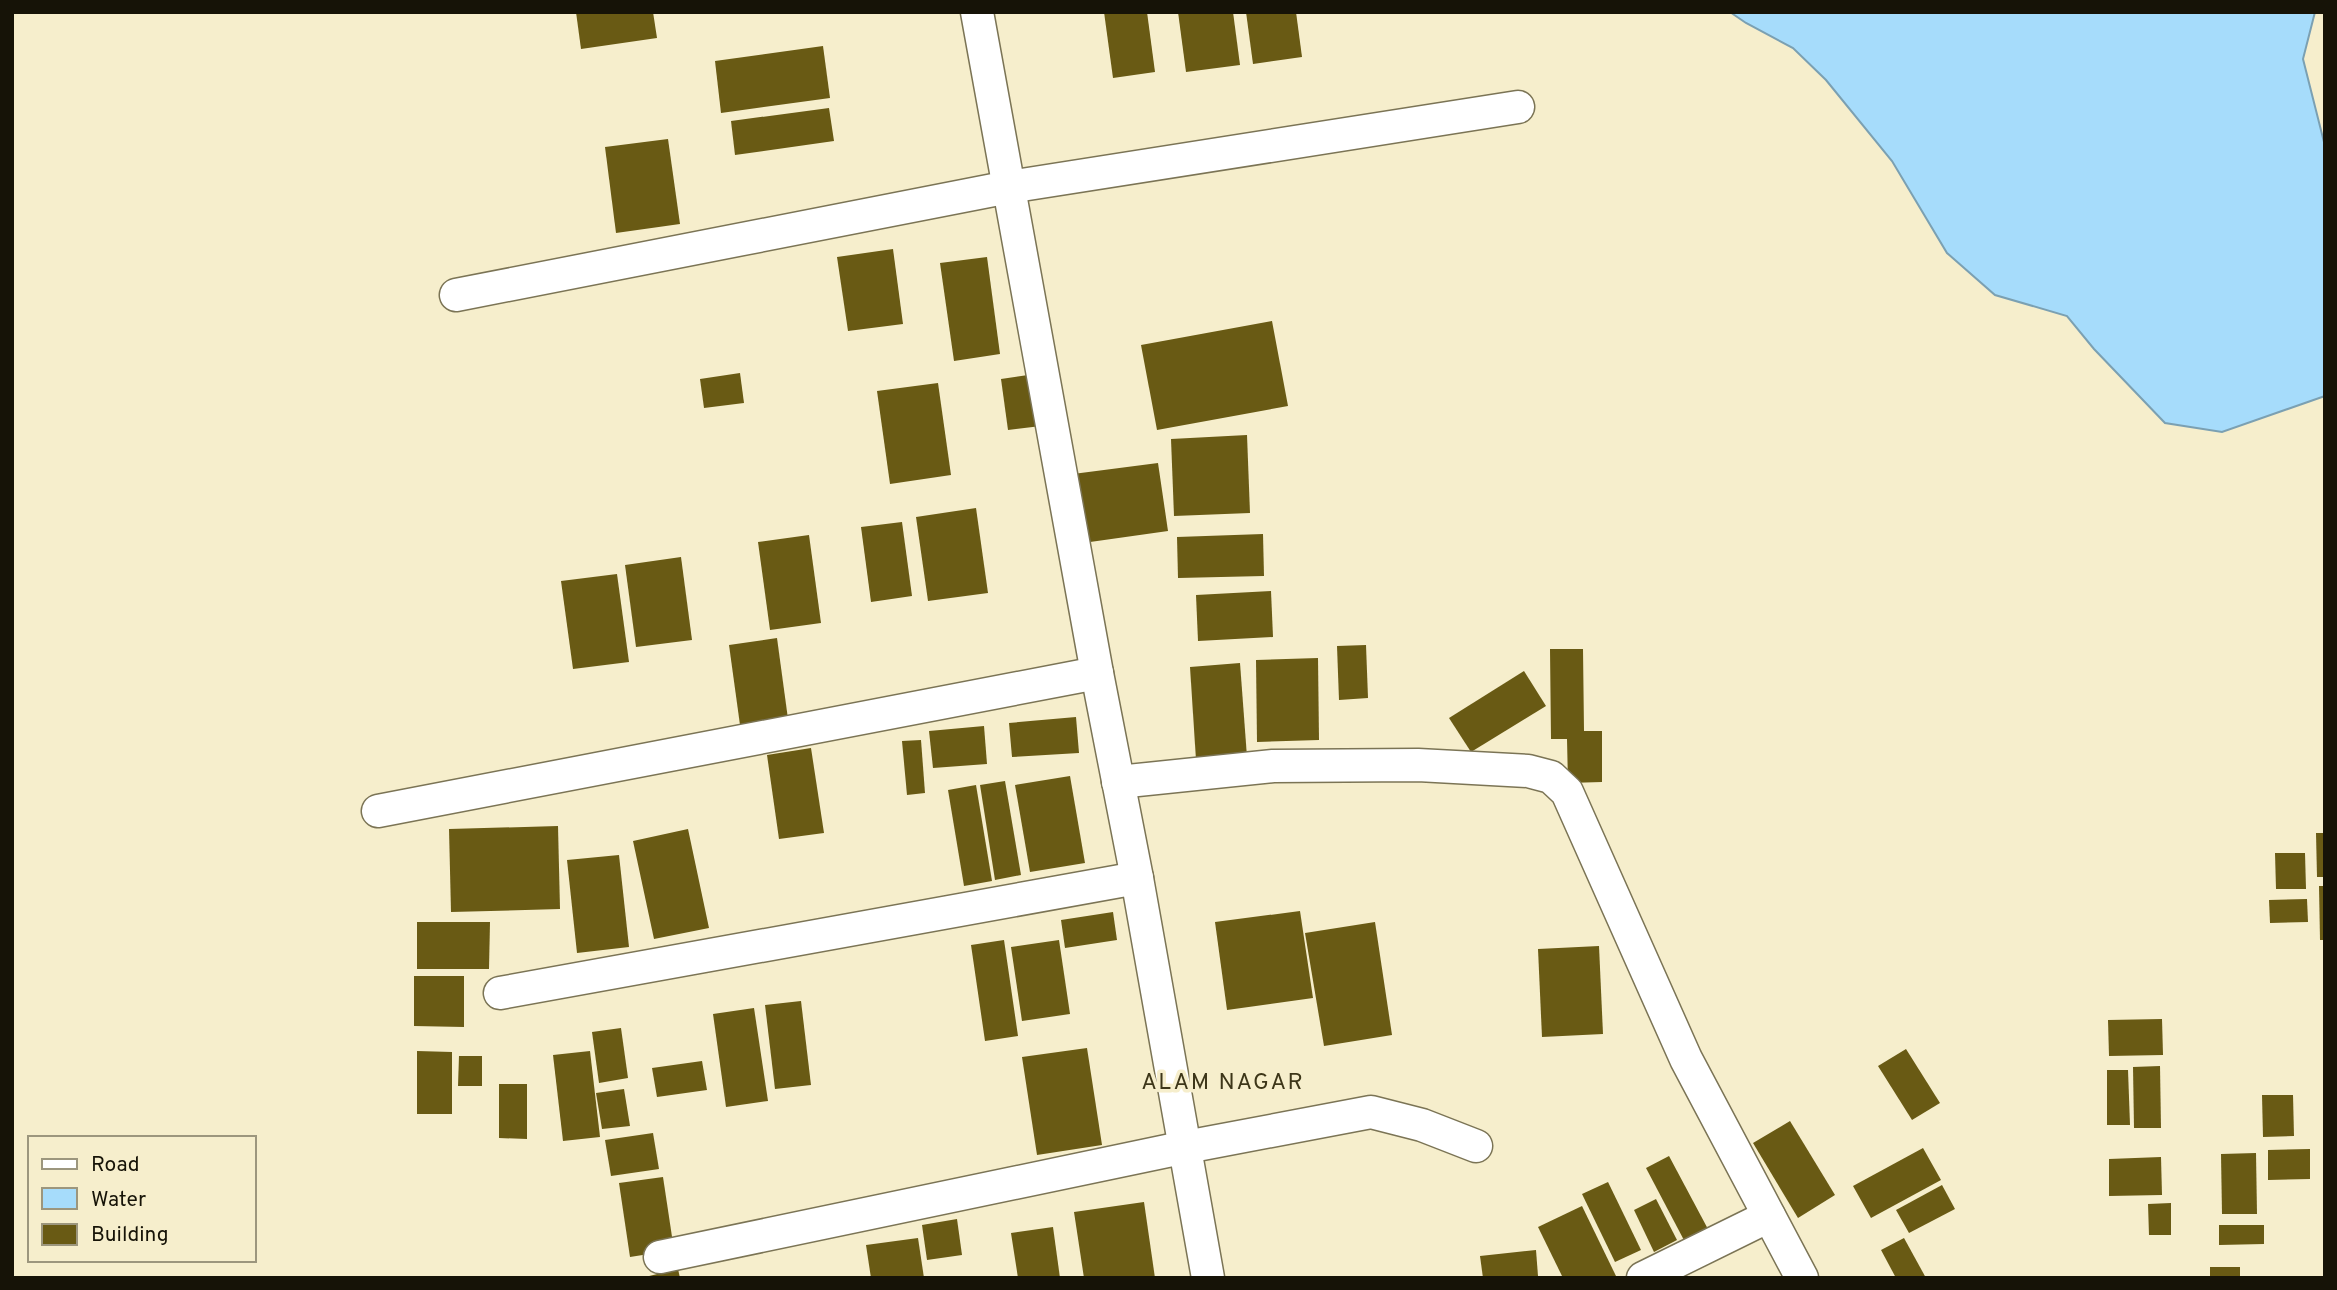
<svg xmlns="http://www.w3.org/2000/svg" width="2337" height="1290" font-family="Overpass,sans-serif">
	<rect width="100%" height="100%" fill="#f6eecc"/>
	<path fill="#a6dcfb" stroke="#7ba0b2" stroke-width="2" d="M1730,12H2315L2303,59L2325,146V396L2222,432L2165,423L2094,349L2067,316L1995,295L1947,253L1892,161L1826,80L1793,48L1746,23Z"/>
	<g fill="#695a14">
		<path d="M576,12H653L657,38L581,49Z"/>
		<path d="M1104,12H1147L1155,72L1113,78Z"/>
		<path d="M1178,12H1233L1240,65L1186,72Z"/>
		<path d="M1246,12H1296L1302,57L1253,64Z"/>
		<path d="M823,46L830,98L721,113L715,61Z"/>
		<path d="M829,108L834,141L735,155L731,121Z"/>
		<path d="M668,139L680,224L616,233L605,147Z"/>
		<path d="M893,249L903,324L848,331L837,257Z"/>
		<path d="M987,257L1000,354L954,361L940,263Z"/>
		<path d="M1272,321L1288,406L1157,430L1141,345Z"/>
		<path d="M740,373L744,403L704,408L700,379Z"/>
		<path d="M1035,374L1041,426L1008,430L1001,379Z"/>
		<path d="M938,383L951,475L890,484L877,391Z"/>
		<path d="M1247,435L1250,513L1174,516L1171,439Z"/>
		<path d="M1158,463L1168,531L1083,543L1073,474Z"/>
		<path d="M976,508L988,593L928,601L916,517Z"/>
		<path d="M902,522L912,596L871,602L861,527Z"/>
		<path d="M1263,534L1264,576L1178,578L1177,537Z"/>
		<path d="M809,535L821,623L770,630L758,542Z"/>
		<path d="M681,557L692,640L636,647L625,565Z"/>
		<path d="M617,574L629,662L573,669L561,581Z"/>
		<path d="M1271,591L1273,637L1198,641L1196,595Z"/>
		<path d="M777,638L788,719L740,725L729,645Z"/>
		<path d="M1366,645L1368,698L1339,700L1337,646Z"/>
		<path d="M1550,649H1583L1584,731H1602V782L1568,783L1567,739H1551Z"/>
		<path d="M1318,658L1319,740L1257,742L1256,660Z"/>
		<path d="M1240,663L1247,757L1196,760L1190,667Z"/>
		<path d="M1524,671L1546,706L1471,752L1449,718Z"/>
		<path d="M1076,717L1079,753L1012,757L1009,723Z"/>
		<path d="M984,726L987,764L933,768L929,731Z"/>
		<path d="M921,740L925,793L907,795L902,741Z"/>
		<path d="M811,748L824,833L779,839L767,755Z"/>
		<path d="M1070,776L1085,863L1030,872L1015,785Z"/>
		<path d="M1005,781L1021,875L995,880L980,785Z"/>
		<path d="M976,785L992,881L964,886L948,790Z"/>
		<path d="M558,826L560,909L451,912L449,829Z"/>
		<path d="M688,829L709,928L654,939L633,841Z"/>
		<path d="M2316,833H2325V877H2317Z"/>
		<path d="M2275,853H2305L2306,889H2276Z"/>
		<path d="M619,855L629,947L577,953L567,860Z"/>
		<path d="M2319,886H2325V940H2320Z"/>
		<path d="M2307,899L2308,922L2270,923L2269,900Z"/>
		<path d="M1300,911L1313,998L1227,1010L1215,922Z"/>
		<path d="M1113,912L1117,940L1065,948L1061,920Z"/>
		<path d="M417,922H490L489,969H417Z"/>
		<path d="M1375,922L1392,1035L1324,1046L1305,933Z"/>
		<path d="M1004,940L1018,1036L985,1041L971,945Z"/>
		<path d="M1059,940L1070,1014L1022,1021L1011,947Z"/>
		<path d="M1599,946L1603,1034L1542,1037L1538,949Z"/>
		<path d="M414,976H464V1027L414,1026Z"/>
		<path d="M801,1001L811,1085L775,1089L765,1005Z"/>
		<path d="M754,1008L768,1101L726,1107L713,1014Z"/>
		<path d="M2162,1019L2163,1055L2109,1056L2108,1020Z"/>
		<path d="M621,1028L628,1078L599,1083L592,1032Z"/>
		<path d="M1087,1048L1102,1145L1037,1155L1022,1057Z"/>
		<path d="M1906,1049L1940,1103L1912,1120L1878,1066Z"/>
		<path d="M417,1051L452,1052V1114H417Z"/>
		<path d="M590,1051L600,1137L563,1141L553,1055Z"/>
		<path d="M459,1056H482V1086H458Z"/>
		<path d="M702,1061L707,1090L657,1097L652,1068Z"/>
		<path d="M2160,1066L2161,1128H2134L2133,1067Z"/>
		<path d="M2107,1070H2128L2130,1125H2107Z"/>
		<path d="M499,1084H527V1139L499,1138Z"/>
		<path d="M624,1089L630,1126L602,1129L596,1093Z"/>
		<path d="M2262,1095H2293L2294,1136L2263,1137Z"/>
		<path d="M1790,1121L1835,1195L1798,1218L1753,1143Z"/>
		<path d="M653,1133L659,1169L611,1176L605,1140Z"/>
		<path d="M1923,1148L1941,1180L1871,1218L1853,1186Z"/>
		<path d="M2310,1149V1179L2268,1180V1150Z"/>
		<path d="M2256,1153L2257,1214H2222L2221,1154Z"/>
		<path d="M1669,1156L1709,1231L1686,1244L1646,1168Z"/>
		<path d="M2161,1157L2162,1195L2109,1196V1159Z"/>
		<path d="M663,1177L674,1250L630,1257L619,1183Z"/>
		<path d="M1608,1182L1641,1250L1615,1262L1582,1194Z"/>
		<path d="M1942,1185L1955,1209L1909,1233L1896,1210Z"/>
		<path d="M1656,1199L1677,1240L1654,1252L1634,1210Z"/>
		<path d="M1144,1202L1155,1278H1084L1074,1212Z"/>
		<path d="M2171,1203V1235H2149L2148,1204Z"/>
		<path d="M1582,1206L1616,1276L1614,1278H1563L1538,1227Z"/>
		<path d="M957,1219L962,1255L927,1260L922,1225Z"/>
		<path d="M2219,1225H2264V1244L2219,1245Z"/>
		<path d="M1053,1227L1060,1278H1018L1011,1233Z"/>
		<path d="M918,1238L924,1278H871L866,1245Z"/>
		<path d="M1904,1238L1926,1278H1896L1881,1250Z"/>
		<path d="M1536,1250L1538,1276L1483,1278L1480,1256Z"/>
		<rect x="2210" y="1267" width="30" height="11"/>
		<path d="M678,1269L680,1278H645V1277Z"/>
	</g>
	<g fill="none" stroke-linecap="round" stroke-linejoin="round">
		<defs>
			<g id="minor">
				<path d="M977,12L1097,673L1137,878L1208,1278"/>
				<path d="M456,295L1009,187L1518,107"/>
				<path d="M1118,782L1273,766L1418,765L1528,771L1551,777L1567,792L1686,1059L1802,1278"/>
				<path d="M378,811L1097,673"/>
				<path d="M500,993L1137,878"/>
				<path d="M660,1257L1186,1147L1371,1112L1422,1125L1476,1146"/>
				<path d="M1643,1278L1769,1216"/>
			</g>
		</defs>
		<use href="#minor" stroke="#7b7455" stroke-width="35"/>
		<use href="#minor" stroke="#fff" stroke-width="32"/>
	</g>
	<g text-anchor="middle" stroke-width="7" stroke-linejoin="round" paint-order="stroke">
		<g font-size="23" letter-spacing="2" fill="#3d3619" stroke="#f6eecc">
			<text x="1223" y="1089">ALAM NAGAR</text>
		</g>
	</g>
	<rect width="2337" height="1290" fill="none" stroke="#161307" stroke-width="28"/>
	<rect x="28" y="1136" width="228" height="126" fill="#f6eecc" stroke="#9c967d" stroke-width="2"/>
	<rect x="42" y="1159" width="35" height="10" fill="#ffffff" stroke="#9c967d" stroke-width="2"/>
	<text x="91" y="1171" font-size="21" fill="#161307">Road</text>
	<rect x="42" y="1188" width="35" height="21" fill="#a6dcfb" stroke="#9c967d" stroke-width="2"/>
	<text x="91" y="1206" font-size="21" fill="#161307">Water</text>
	<rect x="42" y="1224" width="35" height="21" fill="#695a14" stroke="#9c967d" stroke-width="2"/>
	<text x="91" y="1241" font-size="21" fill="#161307">Building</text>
</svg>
